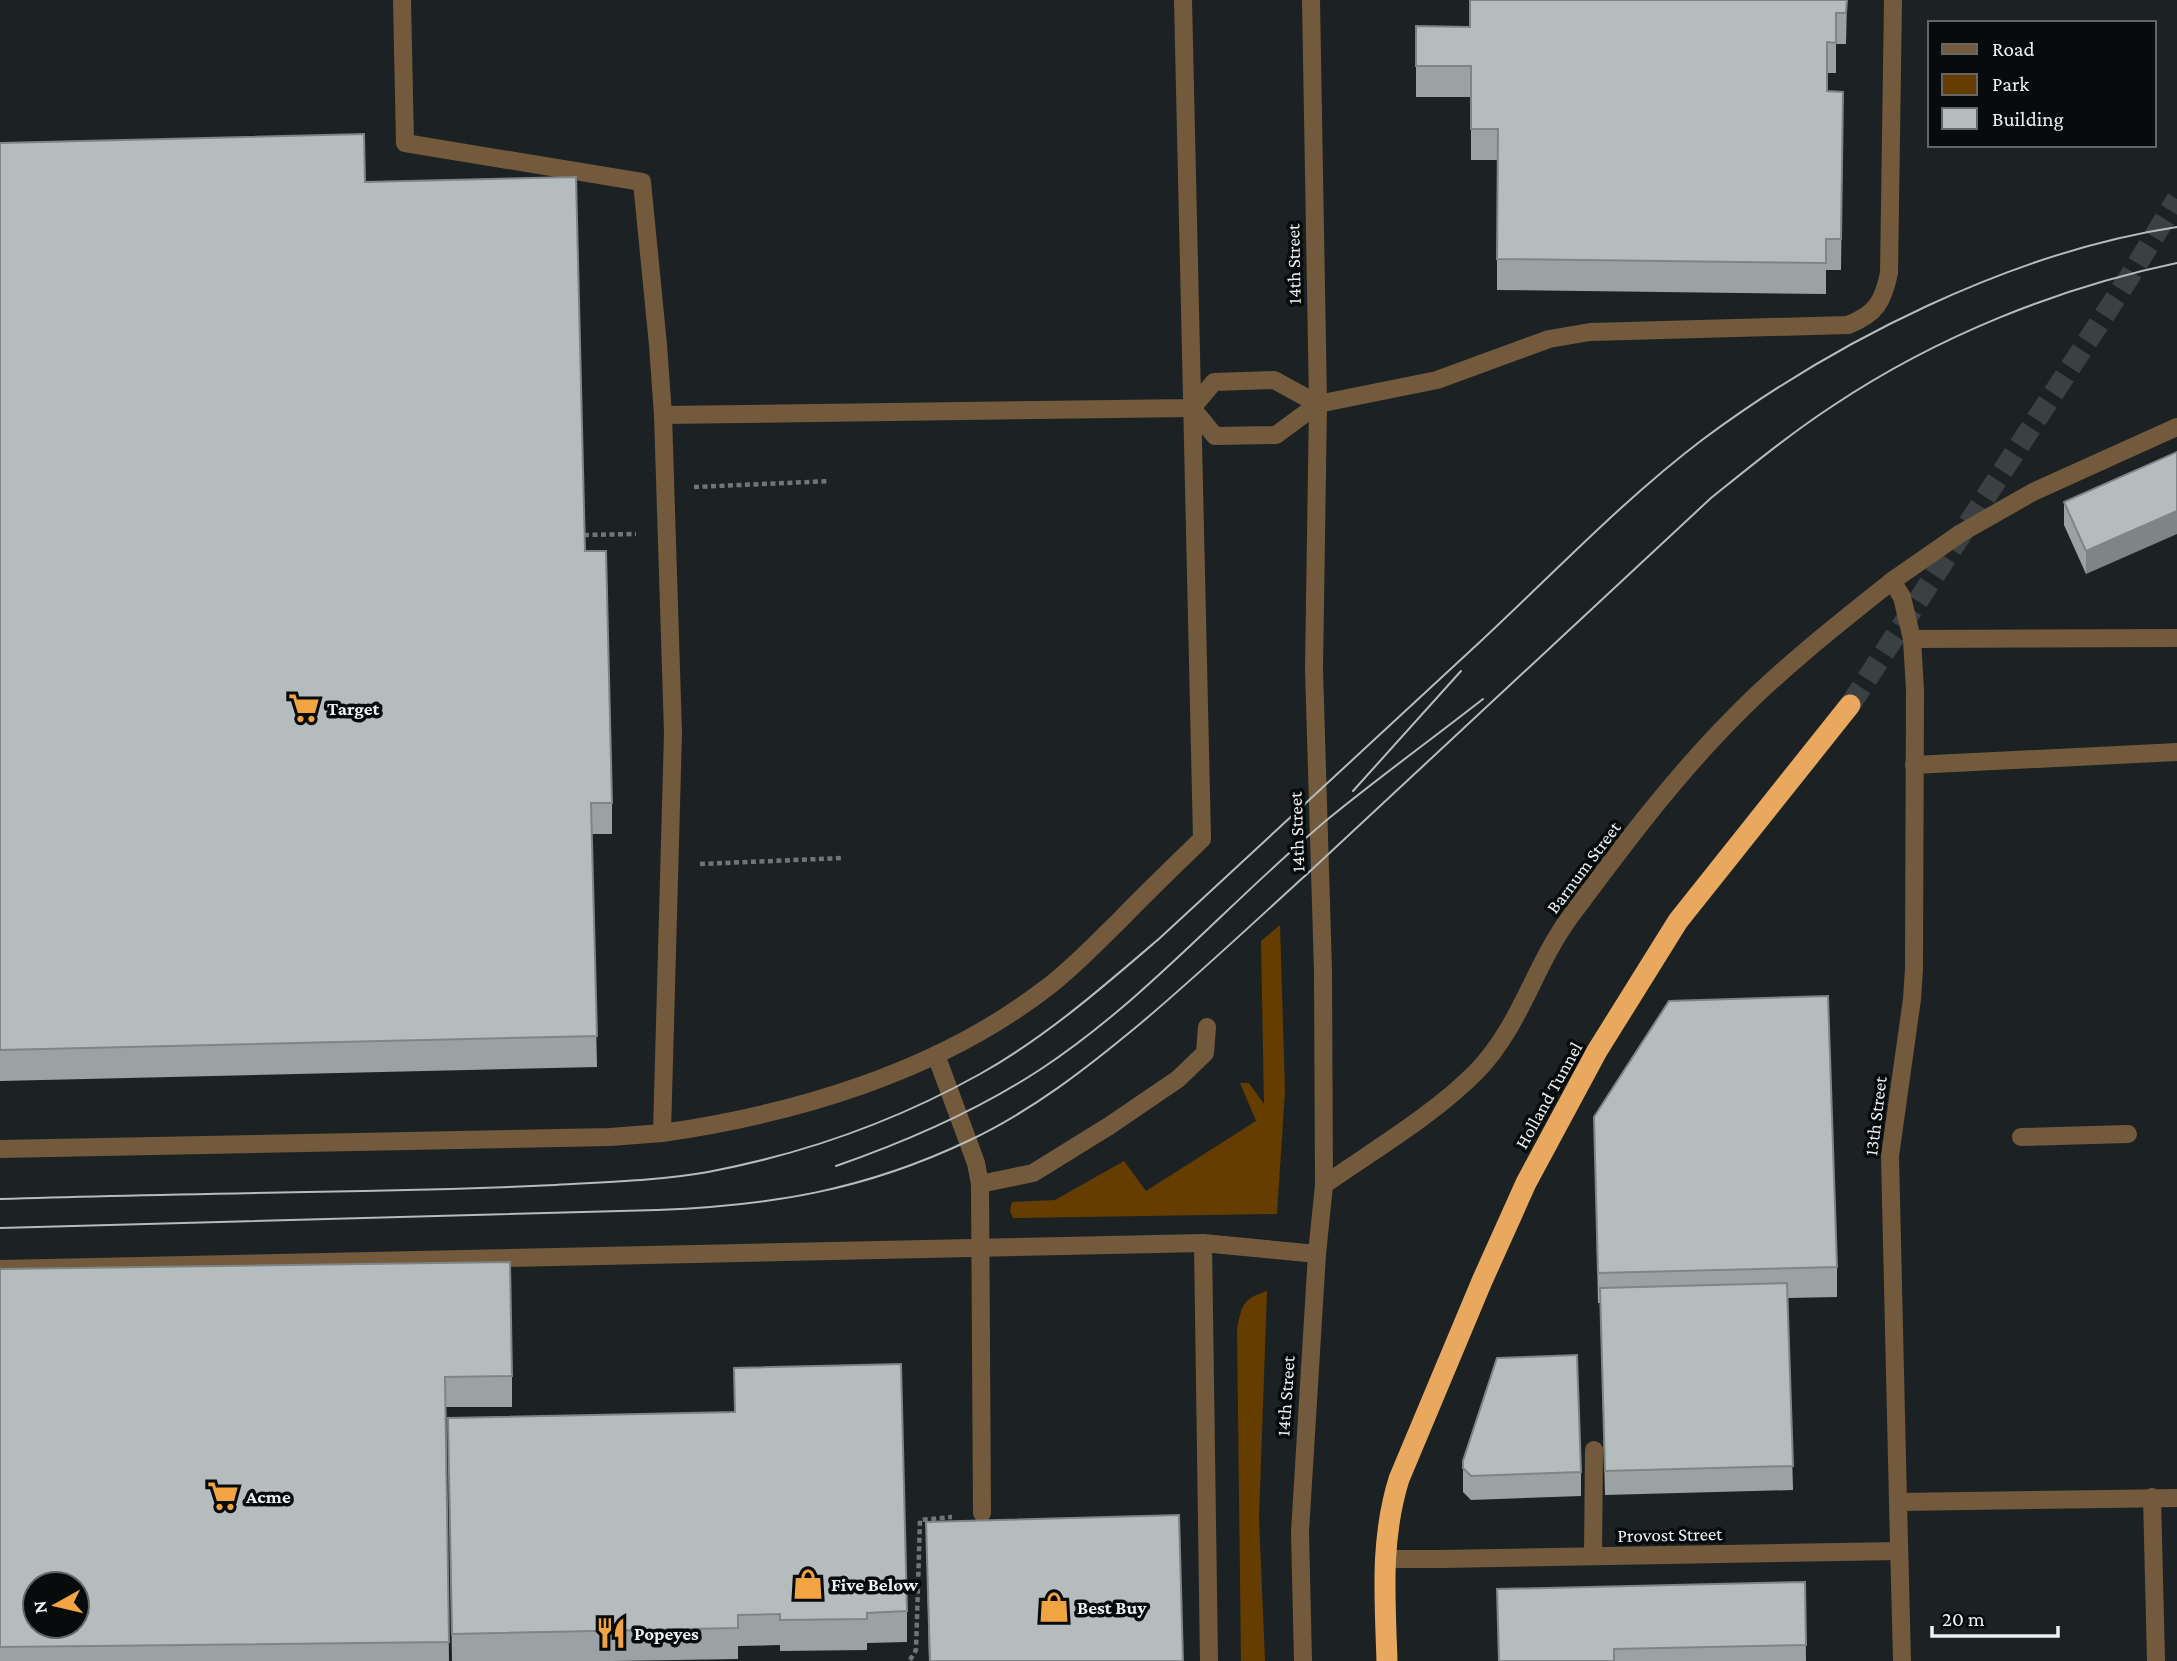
<svg xmlns="http://www.w3.org/2000/svg" width="2177" height="1661" font-family="'Crimson Pro',serif">
	<rect width="100%" height="100%" fill="#1c2223"/>
	<g fill="#653d00">
		<path d="M1280,925L1285,1091L1277,1214L1013,1218L1010,1211L1012,1202L1055,1200L1124,1161L1146,1191L1256,1121L1240,1083H1249L1264,1104L1261,941Z"/>
		<path d="M1267,1291L1259,1518L1265,1661H1241L1237,1329C1242,1304 1243,1299 1267,1291Z"/>
	</g>
	<g fill="none" stroke-linecap="round" stroke-linejoin="round">
		<path stroke="#3b4142" stroke-width="21" stroke-dasharray="21 10" stroke-linecap="butt" d="M1850,705L2128,279L2177,199"/>
		<g stroke="#707677" stroke-width="4.5" stroke-dasharray="5 3.5" stroke-linecap="butt">
			<path d="M694,487L830,481"/>
			<path d="M584,535L636,534"/>
			<path d="M700,864L843,858"/>
			<path d="M910,1660L916,1650L920,1520L952,1517"/>
		</g>
		<g stroke="#735a3d" stroke-width="18">
			<path d="M1192,408L1215,436L1276,435L1318,404L1437,380L1549,339L1590,332L1848,325C1876,314 1883,302 1889,273L1893,0"/>
			<path d="M663,415L1192,408L1214,382L1274,380L1318,404"/>
			<path d="M1912,639L2177,638"/>
			<path d="M1914,765L2177,752"/>
			<path d="M936,1055L976,1163L980,1184L982,1513"/>
			<path d="M662,1133C795,1114 937,1072 1045,989C1072,969 1095,944 1119,921C1146,893 1174,866 1202,839L1183,0"/>
			<path d="M2021,1137L2128,1134"/>
			<path d="M0,1149L610,1137L662,1133L673,733L663,415L658,345L642,182L405,143L402,0"/>
			<path d="M980,1184L1033,1173L1109,1126L1178,1079L1205,1053L1207,1027"/>
			<path d="M1203,1243L1209,1661"/>
			<path d="M0,1269L1203,1243L1317,1254"/>
			<path d="M2152,1497L2156,1661"/>
			<path d="M1898,1502L1890,1156L1912,999L1914,969L1915,690L1912,639L1902,597L1892,581L1961,533L2033,492L2177,427"/>
			<path d="M1593,1556L1594,1450"/>
			<path d="M1384,1559H1441"/>
		</g>
		<g stroke="#735a3d" stroke-width="18">
			<path d="M1324,1185C1374,1150 1435,1114 1477,1071C1520,1027 1534,966 1570,917C1621,848 1674,777 1735,716C1783,667 1838,624 1892,581"/>
			<path d="M1441,1559L1899,1551"/>
			<path d="M1303,1661L1300,1532L1317,1254L1324,1185L1323,971L1314,669L1318,404L1311,0"/>
			<path d="M1902,1661L1898,1502L2177,1498"/>
		</g>
		<path stroke="#e8a85d" stroke-width="21" d="M1387,1661C1385,1598 1380,1540 1399,1479L1482,1281L1526,1183L1597,1051L1678,921L1850,705"/>
		<g stroke="#b6bbbc" stroke-width="2">
			<path d="M1353,791L1461,671"/>
			<path d="M836,1166C908,1141 977,1111 1041,1069C1147,999 1231,900 1328,819C1378,778 1432,739 1483,699"/>
			<path d="M0,1199C121,1195 242,1193 364,1191C427,1190 491,1188 555,1185C606,1182 657,1181 708,1172C803,1154 896,1121 980,1074C1046,1037 1104,986 1161,937C1268,838 1375,739 1482,640C1554,573 1623,500 1702,440C1835,341 2012,252 2177,227"/>
			<path d="M0,1228L657,1210C770,1206 865,1190 968,1141C1032,1111 1087,1068 1141,1023C1198,975 1252,924 1307,874C1442,749 1577,624 1711,498C1751,466 1791,433 1834,405C1936,337 2057,288 2177,263"/>
		</g>
	</g>
	<g fill="#9ca2a3">
		<path d="M1847,0L1846,44H1836V73H1827V92H1843L1841,270H1826V294L1497,290V160H1471V97H1416V26L1470,27Z"/>
		<path d="M0,143L365,182L585,551L612,803V834H592L597,1067L0,1081Z"/>
		<path d="M2177,452L2086,574L2064,525V502Z"/>
		<path d="M1594,1117L1837,1267V1297L1788,1298L1793,1490L1605,1495L1600,1303H1598Z"/>
		<path d="M0,1269L512,1376V1407H446L449,1661H0Z"/>
		<path d="M734,1368L907,1611V1642L867,1643V1650L780,1651V1645L738,1646V1659L613,1661H452L448,1418L734,1412Z"/>
		<path d="M1463,1461L1581,1472V1496L1471,1500L1463,1492Z"/>
		<path d="M926,1522L1183,1661H929Z"/>
		<path d="M1805,1582L1806,1661H1498Z"/>
	</g>
	<path fill="#7f8485" d="M2177,511V534L2086,574V551Z"/>
	<g fill="#b5bcbe" stroke="#7f8485" stroke-width="2" fill-rule="evenodd">
		<path d="M1470,0H1847L1846,13H1836V43L1827,42V91L1843,92L1841,239H1826V263L1497,259L1498,129H1471V66H1416V26L1470,27Z"/>
		<path d="M364,134L365,182L576,177L585,551H606L612,803H591L597,1036L0,1050V143Z"/>
		<path d="M2177,452V511L2086,551L2064,502Z"/>
		<path d="M1828,996L1837,1267L1598,1273L1594,1117L1669,1001Z"/>
		<path d="M510,1262L512,1376L445,1377L449,1642L0,1647V1269ZM35,1584H77V1626H35Z"/>
		<path d="M1787,1283L1793,1466L1605,1471L1600,1288Z"/>
		<path d="M1577,1355L1581,1472L1471,1476L1463,1468V1461L1497,1358Z"/>
		<path d="M901,1364L907,1611L867,1613V1619L780,1620V1614L738,1615V1628L452,1634L448,1418L735,1412L734,1368Z"/>
		<path d="M1179,1515L1183,1661H930L926,1522Z"/>
		<path d="M1805,1582L1806,1645L1614,1649V1661H1499L1497,1589Z"/>
	</g>
	<defs>
		<symbol id="supermarket-bare" viewBox="-9 -9 18 18"><path d="M-6-5.5h2.5l.6 2H6L4.5 2H-2.5L-4.4-4H-6ZM-1.5 3.2a1.3 1.3 0 1 0 .1 0ZM3 3.2a1.3 1.3 0 1 0 .1 0Z" fill="#f3a442" stroke="#080b0b" stroke-width="2.5" paint-order="stroke"/></symbol>
		<symbol id="shop-bare" viewBox="-9 -9 18 18"><path d="M-5-2.5h2.3a2.7 3.5 0 0 1 5.4 0H5L5.5 6h-11ZM-1.5-2.5h3a1.5 2.3 0 0 0-3 0Z" fill="#f3a442" stroke="#080b0b" stroke-width="2.5" paint-order="stroke"/></symbol>
		<symbol id="restaurant-bare" viewBox="-9 -9 18 18"><path d="M-5-6h1v4h1v-4h1v4h1v-4h1v5L-1.5 .5V6h-2V.5L-5-1ZM5-6V6H3V1.5H1.5Q1.5-4 5-6Z" fill="#f3a442" stroke="#080b0b" stroke-width="2.5" paint-order="stroke"/></symbol>
	</defs>
	<g fill-rule="evenodd">
		<use href="#supermarket-bare" x="282" y="686" width="44" height="44"/>
		<use href="#supermarket-bare" x="201" y="1474" width="44" height="44"/>
		<use href="#shop-bare" x="786" y="1562" width="44" height="44"/>
		<use href="#shop-bare" x="1032" y="1585" width="44" height="44"/>
		<use href="#restaurant-bare" x="589" y="1611" width="44" height="44"/>
	</g>
	<g text-anchor="middle" stroke-width="7" stroke-linejoin="round" paint-order="stroke">
		<g font-size="19" fill="#edf1f2" stroke="#080b0b">
			<text transform="translate(1293 264) rotate(-91)" y="7">14th Street</text>
			<text transform="translate(1296 832) rotate(-92)" y="7">14th Street</text>
			<text transform="translate(1583 867) rotate(-53)" y="7">Barnum Street</text>
			<text transform="translate(1548 1095) rotate(-61)" y="7">Holland Tunnel</text>
			<text transform="translate(1875 1116) rotate(-83)" y="7">13th Street</text>
			<text transform="translate(1285 1396) rotate(-86)" y="7">14th Street</text>
			<text transform="translate(1670 1534) rotate(-1)" y="7">Provost Street</text>
		</g>
		<g font-size="19" font-weight="bold" fill="#edf1f2" stroke="#080b0b" text-anchor="start">
			<text x="327" y="715">Target</text>
			<text x="246" y="1503">Acme</text>
			<text x="831" y="1591">Five Below</text>
			<text x="1077" y="1614">Best Buy</text>
			<text x="634" y="1640">Popeyes</text>
		</g>
	</g>
	<rect x="1928" y="21" width="228" height="126" fill="#080b0b" stroke="#646767" stroke-width="2"/>
	<rect x="1942" y="44" width="35" height="10" fill="#735a3d" stroke="#646767" stroke-width="2"/>
	<text x="1992" y="56" font-size="21" fill="#edf1f2">Road</text>
	<rect x="1942" y="74" width="35" height="21" fill="#653d00" stroke="#646767" stroke-width="2"/>
	<text x="1992" y="91" font-size="21" fill="#edf1f2">Park</text>
	<rect x="1942" y="108" width="35" height="21" fill="#b5bcbe" stroke="#646767" stroke-width="2"/>
	<text x="1992" y="126" font-size="21" fill="#edf1f2">Building</text>
	<g transform="translate(56 1605) rotate(262)"><circle r="33" fill="#080b0b" stroke="#646767" stroke-width="2"/>
	<path d="M0-5L12 26L0 18L-12 26Z" fill="#f3a442"/>
	<text y="-10" font-size="19" font-weight="bold" text-anchor="middle" fill="#edf1f2">N</text>
	</g>
	<path d="M1932 1626v10h126v-10" fill="none" stroke="#edf1f2" stroke-width="3.5"/>
	<text x="1942" y="1626" font-size="21" fill="#edf1f2" stroke="#080b0b" stroke-width="5" paint-order="stroke">20 m</text>
</svg>
